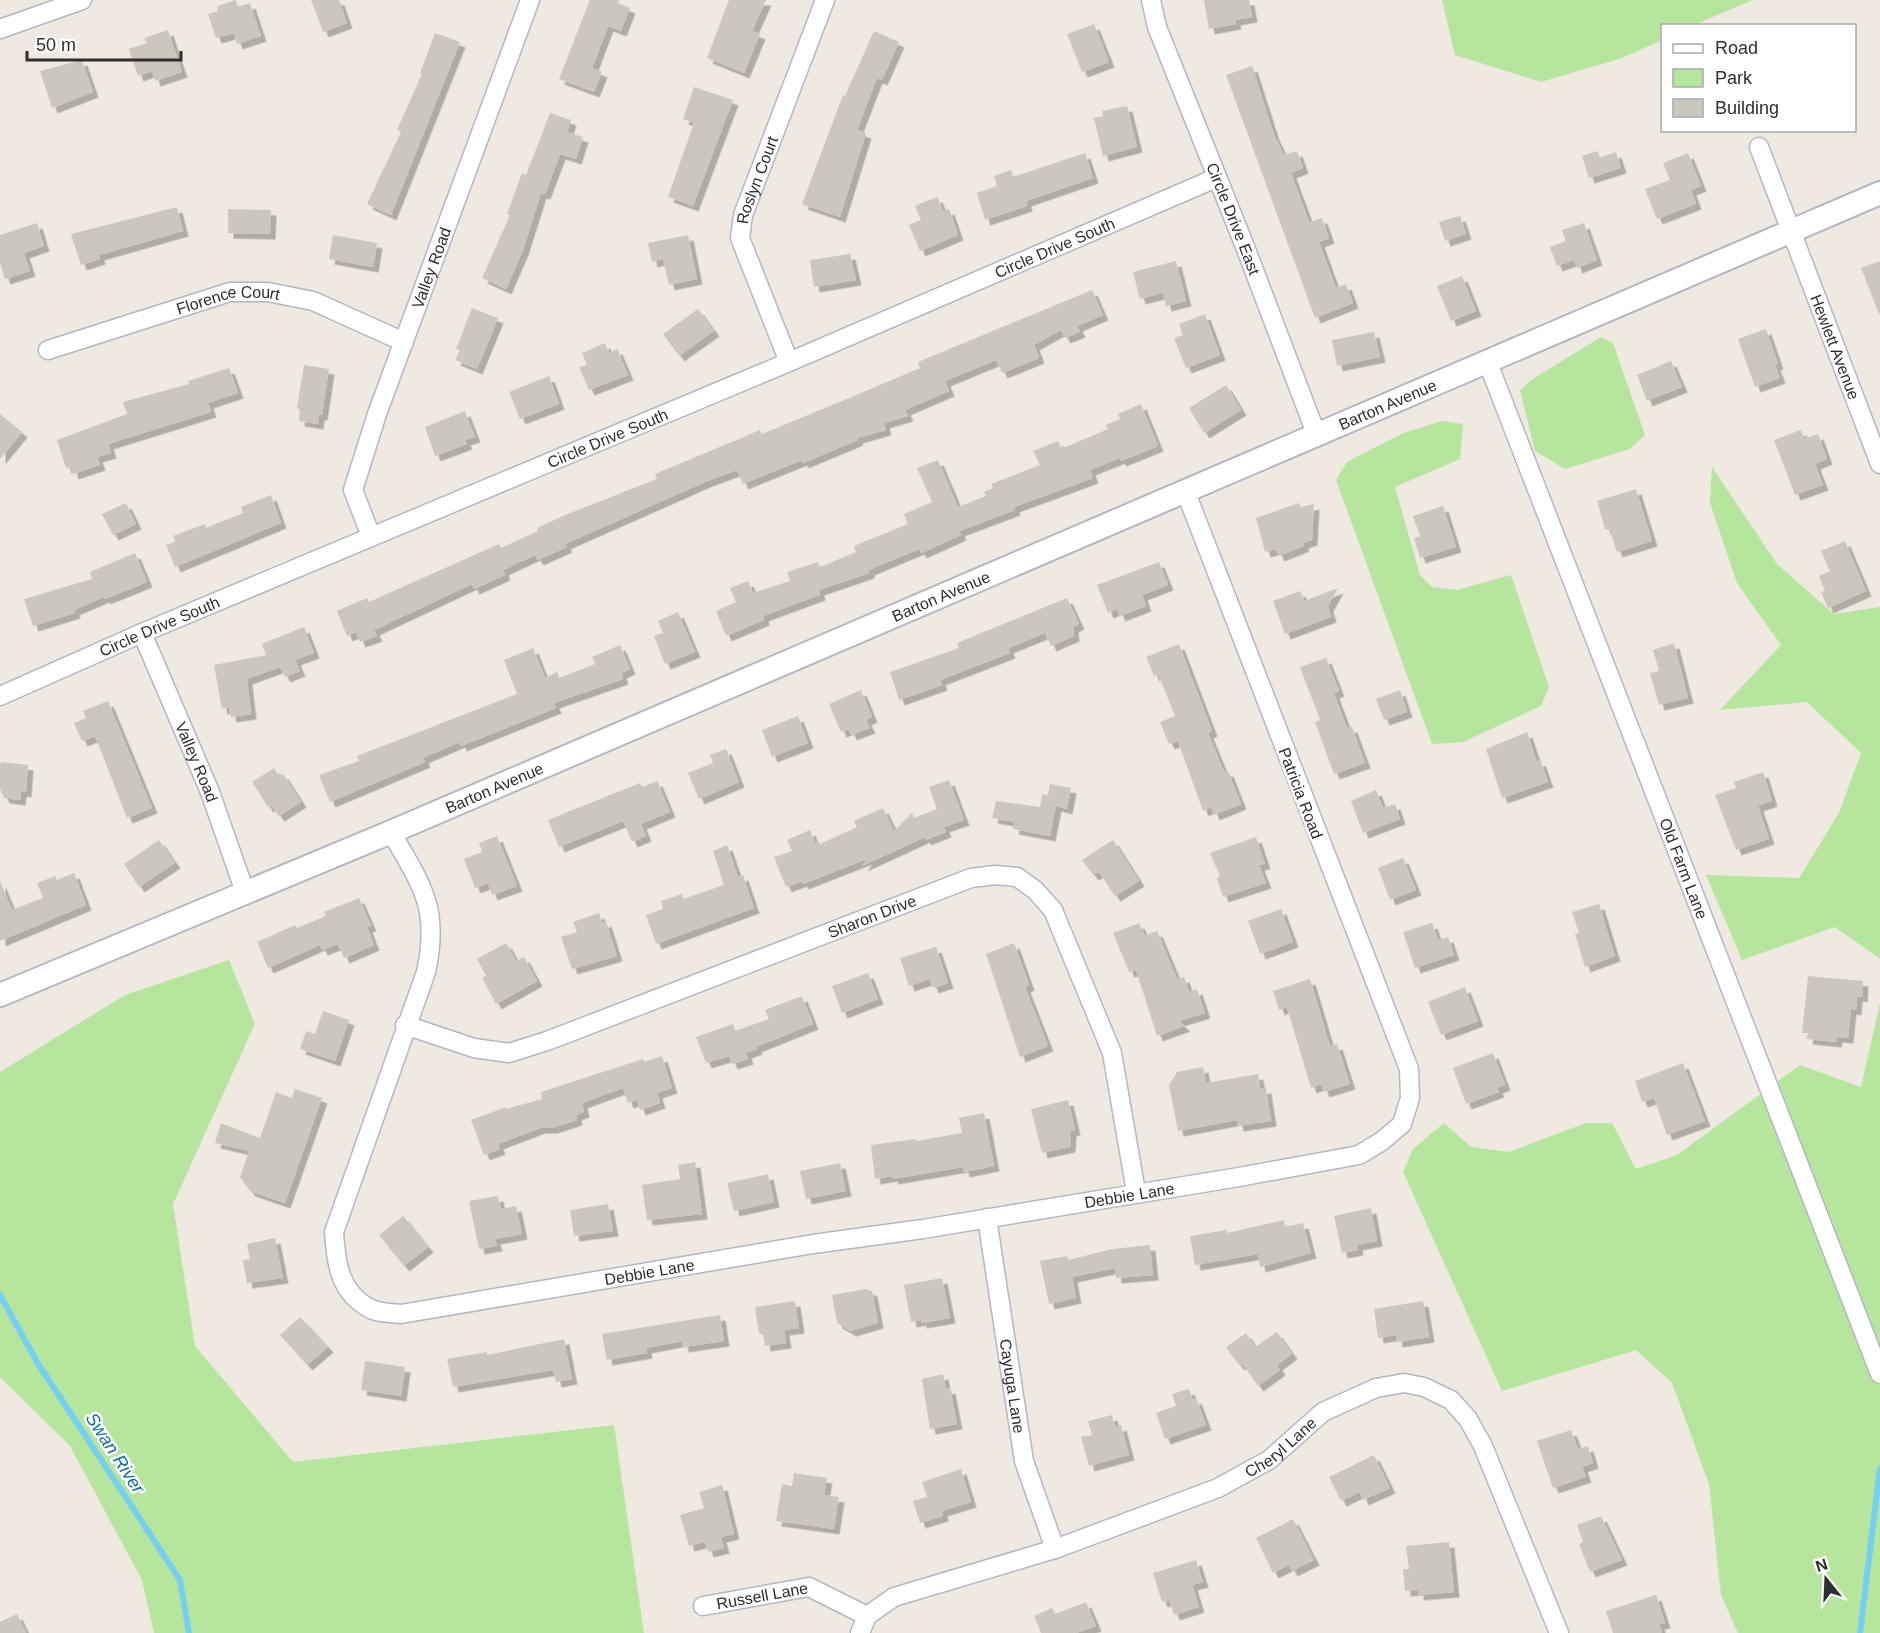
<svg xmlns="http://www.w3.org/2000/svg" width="1880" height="1633" font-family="Arial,sans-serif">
	<defs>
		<filter id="shadow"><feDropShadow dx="5.5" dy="5.5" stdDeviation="0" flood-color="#0004"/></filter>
	</defs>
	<rect width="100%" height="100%" fill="#efe9e1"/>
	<g fill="#b6e59e">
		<path d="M1442,0H1753L1694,25L1662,26V40L1622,58L1541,82L1455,55Z"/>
		<path d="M1601,337L1613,343L1645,435L1630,449L1565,469L1535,451L1520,390L1531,380Z"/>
		<path d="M1441,421L1463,424L1460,459L1395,487L1420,575L1432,587L1457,590L1511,575L1549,687L1541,706L1463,742L1432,744L1336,480L1347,462L1401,434Z"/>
		<path d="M1712,467L1777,564L1834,614L1880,607V959L1835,927L1742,960L1706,875L1799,878L1839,813L1861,753L1807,702L1720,710L1781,645L1737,583L1710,503Z"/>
		<path d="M229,960L255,1024L173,1204L195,1346L293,1462L614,1425L644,1633H154L142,1580L70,1446L0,1377V1072L125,995Z"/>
		<path d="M1880,1003V1633H1738L1721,1595L1709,1484L1672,1383L1636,1350L1502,1391L1403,1172L1413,1149L1444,1123L1471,1147L1509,1152L1586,1123H1612L1636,1169L1677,1155L1800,1065L1861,1087Z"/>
	</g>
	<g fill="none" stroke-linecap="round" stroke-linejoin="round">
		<g stroke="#75cff0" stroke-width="6">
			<path d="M0,1295L37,1362L180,1580L189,1633"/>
			<path d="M1860,1633L1880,1468"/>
		</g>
	</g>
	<g fill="#cbc7bf" filter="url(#shadow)">
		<path d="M236,0L238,7L250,3L261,36L237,44L234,33L216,38L208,14L218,11L217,6Z"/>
		<path d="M311,0H339L347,23L323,32Z"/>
		<path d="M590,0H619L618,3L630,8L621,31L608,26L592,68L602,72L594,92L559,79Z"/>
		<path d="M729,0H766L752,31L760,34L744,73L707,58Z"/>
		<path d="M1204,0H1249L1252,17L1235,20L1236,24L1209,29Z"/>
		<path d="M1094,24L1109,62L1082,72L1067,34Z"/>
		<path d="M168,30L182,72L155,81L152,71L138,76L129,49L147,43L144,38Z"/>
		<path d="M874,31L899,42L882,80L877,78L857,130L866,133L840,217L802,204L843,95L845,96Z"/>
		<path d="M435,33L460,42L391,215L367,204L401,132L397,130L422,74L420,73Z"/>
		<path d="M82,60L93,92L52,108L40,71Z"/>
		<path d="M1252,66L1274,135L1284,155L1297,151L1303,168L1291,173L1309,222L1322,218L1329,238L1319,242L1336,288L1346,284L1353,303L1315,318L1226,75Z"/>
		<path d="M694,87L733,100L693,206L668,197L694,123L683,119Z"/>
		<path d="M1127,106L1137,147L1103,156L1094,118L1103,116L1102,111Z"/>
		<path d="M550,113L571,120L567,132L583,137L576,159L560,154L545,194L541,193L523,250L506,289L482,278L510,215L507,214L522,173L526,175Z"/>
		<path d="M1598,151L1600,158L1616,152L1621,168L1589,178L1582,156Z"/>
		<path d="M1085,153L1093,178L1026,201L1027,206L985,220L977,193L997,186L994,176L1011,170L1013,177Z"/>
		<path d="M1688,153L1701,186L1691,190L1696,204L1657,219L1645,189L1670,180L1663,163Z"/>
		<path d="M937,197L943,211L949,209L958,235L920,251L909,225L921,220L915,206Z"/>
		<path d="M177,207L183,231L99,255L100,259L81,265L71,234Z"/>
		<path d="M228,209L271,210L270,234L228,233Z"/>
		<path d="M1460,216L1466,234L1445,241L1439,222Z"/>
		<path d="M37,223L44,246L24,253L30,271L5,279L0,263V235Z"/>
		<path d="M1584,223L1597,260L1577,268L1574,260L1557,266L1550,247L1566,241L1562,230Z"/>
		<path d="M333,235L377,243L373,267L329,259Z"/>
		<path d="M688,235L697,279L669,285L663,259L652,262L648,243Z"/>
		<path d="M850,254L856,280L814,287L810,260Z"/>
		<path d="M1176,261L1186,301L1166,306L1163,293L1140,299L1133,272Z"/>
		<path d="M1880,261V314H1879L1861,268Z"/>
		<path d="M1462,276L1476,311L1451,321L1437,286Z"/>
		<path d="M1092,290L1103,315L1077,326L1080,332L1065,338L1061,330L1034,345L1039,358L1002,373L996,360L945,381L949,391L905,410L908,416L884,423L886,430L857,438L858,440L803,463L802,460L743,484L737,470L705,482L565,544L567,547L538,560L535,555L503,570L505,575L474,589L472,584L374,630L377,636L360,642L356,632L347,636L337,611L367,598L369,602L499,544L501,548L538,531L537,528L565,515L657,479L655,474L760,430L762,434L854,396L920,368L918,362Z"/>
		<path d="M472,308L498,318L477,369L455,360L460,350L456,349Z"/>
		<path d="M698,309L714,331L679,356L663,334Z"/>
		<path d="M1205,314L1220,355L1186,368L1174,338L1183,335L1179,324Z"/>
		<path d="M1766,329L1778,364L1775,365L1780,378L1755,387L1738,339Z"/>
		<path d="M1374,332L1380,357L1337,366L1332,340Z"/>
		<path d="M605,343L609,353L617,349L628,375L589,390L579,367L587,365L582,353Z"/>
		<path d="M1671,361L1682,387L1647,401L1637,375Z"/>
		<path d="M304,365L329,369L322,415H319L318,424L299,421L300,410L297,408Z"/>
		<path d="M229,368L238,393L208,403L211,412L108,444L111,453L97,457L100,465L73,474L71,467L66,468L57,440L127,414L123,402L189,384L188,381Z"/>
		<path d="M549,376L559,404L520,419L509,392Z"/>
		<path d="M1226,385L1241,410L1204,433L1189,408Z"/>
		<path d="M1141,404L1158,446L1121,461L1120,458L1090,470L1093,478L1014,507L1015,510L959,531L961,535L921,553L919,549L869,570V573L819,590L820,595L763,616L764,620L726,636L716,611L736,602L730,588L748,581L753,593L790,581L787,572L818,562L820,567L856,552L854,546L908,524L904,514L932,502L917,468L938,460L958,507L986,496L984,492L993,488L991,484L1040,465L1033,451L1058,441L1061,449L1108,429L1106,425L1120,419L1118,414Z"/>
		<path d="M465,411L475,437L465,440L467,444L435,456L425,427Z"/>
		<path d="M0,414L22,432L0,459Z"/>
		<path d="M1801,430L1804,439L1818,434L1827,459L1815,464L1823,485L1795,495L1774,440Z"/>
		<path d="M1636,489L1652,541L1617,552L1610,530L1605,529L1597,501Z"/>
		<path d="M271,495L281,523L175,567L166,545L175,542L173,536L205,524L206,528L243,513L241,507Z"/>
		<path d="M126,503L136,524L113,535L102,514Z"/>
		<path d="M1299,503L1301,507L1314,504L1312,540L1303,543L1304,546L1279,556L1276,549L1265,552L1256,518Z"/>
		<path d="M1443,506L1456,547L1420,558L1414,538L1420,536L1413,516Z"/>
		<path d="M1845,541L1866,591L1828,608L1821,592L1825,591L1819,576L1830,571L1821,551Z"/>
		<path d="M135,553L147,582L105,599L104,597L74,610L75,613L33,626L24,599L92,579L90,572Z"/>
		<path d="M1159,562L1168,585L1142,595L1146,606L1120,616L1117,609L1108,613L1097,585Z"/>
		<path d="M1338,588L1328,606L1331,617L1285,634L1273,601L1300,591L1304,601Z"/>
		<path d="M1067,598L1079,624L1073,627L1074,636L1051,646L1045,633L1008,648L1010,653L940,680L942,685L899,700L890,672L959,648L957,643Z"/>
		<path d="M678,612L695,652L665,664L654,636L663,633L658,621Z"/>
		<path d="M304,627L314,653L295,660L300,671L285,677L280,667L247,679L251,714L231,717L229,707L222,709L214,665L266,655L262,644Z"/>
		<path d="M1674,643L1688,698L1659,705L1650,673L1659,671L1653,650Z"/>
		<path d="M1179,644L1212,731L1208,733L1224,772L1228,771L1241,804L1214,815L1211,807L1203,811L1178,741L1169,744L1160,722L1175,716L1158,674L1154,676L1146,657Z"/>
		<path d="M620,645L630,669L621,673L623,679L554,703L556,708L461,746L460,742L423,758L425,762L330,802L319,775L359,761L357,756L517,694L504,660L533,648L545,678L557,672L559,678L595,664L592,657Z"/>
		<path d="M1326,658L1339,691L1334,693L1347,728L1352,727L1365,763L1334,774L1315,722L1320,720L1300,667Z"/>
		<path d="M861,690L872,717L866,720L870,728L851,735L849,729L841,732L829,704Z"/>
		<path d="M1400,690L1407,712L1384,720L1376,699Z"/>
		<path d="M108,701L152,808L127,818L95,736L82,741L74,723L86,718L83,711Z"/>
		<path d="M798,716L808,743L772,757L762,730Z"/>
		<path d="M1527,732L1537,762L1540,760L1548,782L1502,798L1486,749Z"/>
		<path d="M726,749L739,782L699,799L688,773L713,763L710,755Z"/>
		<path d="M2,762L28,765L26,792L21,791L20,800L4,798L0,789V764Z"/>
		<path d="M274,768L279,776L283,774L301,802L279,816L271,805L268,807L252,782Z"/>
		<path d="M1763,772L1772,801L1758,806L1769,839L1736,850L1715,795L1736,788L1734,782Z"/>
		<path d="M949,780L964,820L944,827L946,832L925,840V837L862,866L867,859L803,884L802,881L786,887L774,857L792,851L787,840L810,830L815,843L819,841L820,844L857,827L854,821L883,808L894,831L912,813L914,818L937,809L929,787Z"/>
		<path d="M657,781L670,812L641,824L646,836L632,842L623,821L559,847L548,820L640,783L642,787Z"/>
		<path d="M1050,784L1071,788L1067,809L1056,806L1050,836L1013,829L1015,822L992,818L996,801L1040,807L1042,794L1048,795Z"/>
		<path d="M1376,790L1383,808L1395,804L1400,819L1363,833L1351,801Z"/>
		<path d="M497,836L517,886L492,895L488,883L475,888L464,859L482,852L479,843Z"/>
		<path d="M1256,837L1265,864L1259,865L1266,883L1223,897L1217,878L1220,876L1210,853Z"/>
		<path d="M159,840L175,863L139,887L124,864Z"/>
		<path d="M1113,840L1139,881L1115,896L1099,872L1093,875L1082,860Z"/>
		<path d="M727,845L738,877L743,875L754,908L656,944L646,915L663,909L661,901L682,894L683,899L724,885L713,851Z"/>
		<path d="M1403,858L1416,890L1390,900L1378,868Z"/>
		<path d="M74,873L86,905L0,941V881L12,910L43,898L37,883L55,876L57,880Z"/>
		<path d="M359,898L371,926L367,927L374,945L344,958L338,944L322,950L320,945L268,968L257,942L295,925L297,928L326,916L324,912Z"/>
		<path d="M1599,904L1615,956L1585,967L1575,934L1579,933L1572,912Z"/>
		<path d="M1281,909L1293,942L1260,954L1248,921Z"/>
		<path d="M599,913L602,923L606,921L617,956L572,969L561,937L577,932L573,922Z"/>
		<path d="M1139,923L1145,936L1157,931L1177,979L1184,977L1189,992L1197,989L1205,1013L1179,1021L1185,1026L1157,1036L1136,970L1129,972L1113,933Z"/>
		<path d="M1432,923L1438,940L1448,937L1454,955L1415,968L1403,932Z"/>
		<path d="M506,943L516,961L524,957L537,981L496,1004L482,978L486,976L477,959Z"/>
		<path d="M1014,943L1029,985L1025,987L1048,1046L1020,1057L986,954Z"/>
		<path d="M936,947L948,983L933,988L930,979L909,986L900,958Z"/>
		<path d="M868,973L878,999L842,1013L832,986Z"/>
		<path d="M1808,976L1863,981L1862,997L1857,996L1856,1010L1851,1009L1848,1038L1837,1037L1836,1042L1807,1039L1808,1033H1802Z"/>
		<path d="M1310,979L1330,1046L1337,1044L1350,1084L1324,1092L1321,1084L1311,1088L1287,1007L1279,1010L1273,991Z"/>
		<path d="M1465,987L1478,1021L1441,1035L1428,1002Z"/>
		<path d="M802,996L813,1024L756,1047L757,1049L746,1053L748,1059L732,1064L729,1056L706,1063L696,1037L733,1024L735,1031L769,1019L765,1010Z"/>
		<path d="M323,1011L349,1020L335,1061L300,1049L306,1031L315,1034Z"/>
		<path d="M1493,1053L1505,1085L1497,1088L1499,1092L1466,1104L1453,1068Z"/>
		<path d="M662,1056L672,1088L657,1093L660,1103L640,1110L637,1100L628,1103L623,1088L582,1103L584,1112L576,1115L577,1120L552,1128H540L498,1144L500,1149L484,1155L471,1120L506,1107V1109L542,1099L541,1092L643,1059L644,1062Z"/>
		<path d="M1683,1063L1705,1121L1667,1135L1654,1098L1642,1102L1635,1081Z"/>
		<path d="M1203,1067L1206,1083L1258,1074L1260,1089L1266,1088L1271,1121L1238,1126L1237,1120L1178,1131L1169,1085L1177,1072Z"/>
		<path d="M295,1089L322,1098L285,1203L250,1191L240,1177L249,1151L215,1143L221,1123L260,1138L276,1092L292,1098Z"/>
		<path d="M1068,1100L1075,1130L1071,1131L1070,1147L1042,1153L1031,1109Z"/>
		<path d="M984,1113L994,1166L964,1172L963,1167L893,1179L892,1176L875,1179L871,1145L916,1139V1141L962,1133L959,1118Z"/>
		<path d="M695,1162L702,1214L647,1220L642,1185L680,1179L678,1165Z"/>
		<path d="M840,1163L846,1191L806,1199L800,1171Z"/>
		<path d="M768,1174L774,1202L734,1211L727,1183Z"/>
		<path d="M498,1196L501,1209L516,1206L522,1234L495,1239L497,1246L479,1249L469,1201Z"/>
		<path d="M608,1204L613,1231L574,1236L570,1210Z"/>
		<path d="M1371,1208L1377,1241L1357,1245L1358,1250L1342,1253L1334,1216Z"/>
		<path d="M403,1216L428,1247L404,1266L379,1235Z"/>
		<path d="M1284,1220L1285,1227L1303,1223L1311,1253L1260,1267L1258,1254L1195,1265L1190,1236L1226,1230L1227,1233Z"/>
		<path d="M275,1238L283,1278L247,1283L243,1260L250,1259L247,1244Z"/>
		<path d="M1150,1245L1153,1275L1116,1278L1115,1268L1072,1277L1076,1298L1049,1304L1040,1261L1067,1256L1068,1260L1113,1249Z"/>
		<path d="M942,1278L950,1318L921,1323V1320L911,1322L904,1285Z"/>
		<path d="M866,1289L872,1291L878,1323L851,1331L837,1323L832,1295Z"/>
		<path d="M795,1301L799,1328L784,1330L786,1343L765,1346L763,1334H759L755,1307Z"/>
		<path d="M1423,1301L1429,1337L1397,1342L1396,1335L1378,1338L1374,1309Z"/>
		<path d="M720,1315L724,1341L683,1347L682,1341L646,1348L647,1353L607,1360L602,1334Z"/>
		<path d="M300,1317L328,1347L307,1365L280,1335Z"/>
		<path d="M1277,1332L1292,1354L1277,1365L1280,1370L1258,1386L1242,1363L1239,1365L1226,1347L1246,1333L1255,1347Z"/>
		<path d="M564,1339L572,1379L556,1382L553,1370L453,1387L447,1359L487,1352V1355Z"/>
		<path d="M365,1361L405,1367L401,1396L361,1390Z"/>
		<path d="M943,1374L946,1389L950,1388L957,1424L930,1429L922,1379Z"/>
		<path d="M1189,1389L1193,1400L1196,1398L1206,1425L1165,1439L1156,1413L1176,1406L1172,1394Z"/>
		<path d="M1112,1415L1115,1427L1121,1425L1129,1455L1089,1466L1081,1437L1092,1435L1088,1421Z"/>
		<path d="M1571,1430L1578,1449L1588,1446L1593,1463L1582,1467L1586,1477L1553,1488L1537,1441Z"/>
		<path d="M1374,1455L1390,1488L1363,1500L1360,1492L1341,1501L1329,1477Z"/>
		<path d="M961,1469L971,1502L942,1511L943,1516L920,1523L913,1501L927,1497L922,1482Z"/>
		<path d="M794,1473L827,1478L824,1495L839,1497L834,1529L776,1521L782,1484L792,1486Z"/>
		<path d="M722,1485L734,1534L721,1537L724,1548L708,1552L705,1542L689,1546L680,1515L704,1508L699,1492Z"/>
		<path d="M1601,1516L1622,1560L1590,1572L1579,1544L1583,1542L1577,1525Z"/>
		<path d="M1293,1519L1314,1560L1292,1571L1289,1565L1273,1573L1256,1538Z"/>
		<path d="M1449,1542L1454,1592L1418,1595V1590L1405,1591L1403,1569H1409L1406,1546Z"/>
		<path d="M1196,1560L1203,1582L1192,1585L1199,1607L1174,1615L1169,1600L1162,1602L1153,1573Z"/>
		<path d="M1656,1595L1665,1623L1659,1624L1662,1633H1613L1606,1611Z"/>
		<path d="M1086,1602L1096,1626L1076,1633H1041L1034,1616L1052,1608L1055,1614Z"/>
		<path d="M17,1614L26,1633H0V1622Z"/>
	</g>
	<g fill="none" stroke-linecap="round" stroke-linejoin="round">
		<defs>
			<g id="minor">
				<path id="s1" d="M1151,0L1157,27L1244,244L1317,436"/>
				<path d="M0,29L82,0"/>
				<path id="s2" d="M1759,147L1880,464"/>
				<path id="s3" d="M48,350L230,292H268L313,301L404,342"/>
				<path id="s4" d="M789,362L740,238L743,215L825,0"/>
				<path id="s5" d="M1488,363L1880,1374"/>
				<path id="s6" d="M371,536L353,490L377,414L530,0"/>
				<path id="s7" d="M142,633L210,792L245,892"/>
				<path id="s8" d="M0,696L142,633L789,362L1216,178"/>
				<path id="s9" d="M391,832C422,886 440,908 426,972L334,1232C336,1262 339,1292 369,1308C377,1313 391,1313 401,1314L813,1244L923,1229L1239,1177L1359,1155L1382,1141L1402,1124L1410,1098L1409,1069L1185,490"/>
				<path id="s10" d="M405,1025L474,1048L509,1053L547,1041L971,878L995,875L1017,877L1035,890L1053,910L1112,1053L1136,1192"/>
				<path id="s11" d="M987,1218L1024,1461L1055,1549"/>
				<path id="s12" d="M703,1606L809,1587L867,1616"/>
				<path id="s13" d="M867,1616L894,1597L1055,1549L1218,1488L1269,1460L1323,1412L1376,1388L1404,1383L1424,1387L1451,1400L1468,1419L1483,1446L1559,1633"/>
				<path d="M860,1633L867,1616"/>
			</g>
			<g id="tertiary">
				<path id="s14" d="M0,995L391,832L1880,193"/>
			</g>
		</defs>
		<use href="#minor" stroke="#b4b7c1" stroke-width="21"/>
		<use href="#tertiary" stroke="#b4b7c1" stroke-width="26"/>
		<use href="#minor" stroke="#fff" stroke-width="18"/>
		<use href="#tertiary" stroke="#fff" stroke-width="22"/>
	</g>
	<g text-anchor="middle" stroke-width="5" stroke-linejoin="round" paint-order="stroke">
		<g font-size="16" fill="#2e2e2e" stroke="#fff">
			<text dy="6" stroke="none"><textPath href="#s4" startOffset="194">Roslyn Court</textPath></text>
			<text dy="6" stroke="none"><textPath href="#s1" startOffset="234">Circle Drive East</textPath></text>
			<text dy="6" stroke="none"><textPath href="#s8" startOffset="1146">Circle Drive South</textPath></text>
			<text dy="6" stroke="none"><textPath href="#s6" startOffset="285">Valley Road</textPath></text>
			<text dy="6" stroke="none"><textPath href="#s3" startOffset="188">Florence Court</textPath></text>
			<text dy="6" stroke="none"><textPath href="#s2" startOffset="214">Hewlett Avenue</textPath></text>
			<text dy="6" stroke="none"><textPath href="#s14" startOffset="1508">Barton Avenue</textPath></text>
			<text dy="6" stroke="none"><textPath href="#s8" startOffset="660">Circle Drive South</textPath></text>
			<text dy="6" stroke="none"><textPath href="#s14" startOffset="1022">Barton Avenue</textPath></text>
			<text dy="6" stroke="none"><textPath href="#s8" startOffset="174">Circle Drive South</textPath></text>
			<text dy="6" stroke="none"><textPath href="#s7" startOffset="140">Valley Road</textPath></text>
			<text dy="6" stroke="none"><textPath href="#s14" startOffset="536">Barton Avenue</textPath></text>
			<text transform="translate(1301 793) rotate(69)" y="6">Patricia Road</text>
			<text dy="6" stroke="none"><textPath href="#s5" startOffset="542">Old Farm Lane</textPath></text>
			<text dy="6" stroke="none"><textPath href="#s10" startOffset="496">Sharon Drive</textPath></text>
			<text dy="6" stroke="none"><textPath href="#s9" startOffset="1284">Debbie Lane</textPath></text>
			<text dy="6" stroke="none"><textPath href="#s9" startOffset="798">Debbie Lane</textPath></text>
			<text dy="6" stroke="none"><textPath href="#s11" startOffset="170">Cayuga Lane</textPath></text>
			<text dy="6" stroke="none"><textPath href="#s13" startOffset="450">Cheryl Lane</textPath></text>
			<text dy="6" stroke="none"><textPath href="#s12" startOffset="60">Russell Lane</textPath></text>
		</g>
		<g font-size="18" font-style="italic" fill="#0d6fa3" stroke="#fff">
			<text transform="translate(115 1453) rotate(57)" y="6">Swan River</text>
		</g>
	</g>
	<rect x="1661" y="24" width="195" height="108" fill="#ffffff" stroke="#ababab" stroke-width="1.5"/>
	<rect x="1673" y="44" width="30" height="9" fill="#ffffff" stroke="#ababab" stroke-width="1.5"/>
	<text x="1715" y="54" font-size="18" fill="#2e2e2e">Road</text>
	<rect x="1673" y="69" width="30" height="18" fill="#b6e59e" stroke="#ababab" stroke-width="1.5"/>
	<text x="1715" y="84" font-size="18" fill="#2e2e2e">Park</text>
	<rect x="1673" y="99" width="30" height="18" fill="#cbc7bf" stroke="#ababab" stroke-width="1.5"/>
	<text x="1715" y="114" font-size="18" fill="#2e2e2e">Building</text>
	<g transform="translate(1826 1579) rotate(342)" stroke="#ffffff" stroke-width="4.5" paint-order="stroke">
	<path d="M0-4.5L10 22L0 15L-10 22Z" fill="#2e2e2e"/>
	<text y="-9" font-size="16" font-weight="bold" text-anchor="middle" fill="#2e2e2e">N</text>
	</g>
	<path d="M27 51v9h154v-9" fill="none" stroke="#2e2e2e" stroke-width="3"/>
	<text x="36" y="51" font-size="18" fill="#2e2e2e" stroke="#ffffff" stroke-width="4.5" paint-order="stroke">50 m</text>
</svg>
